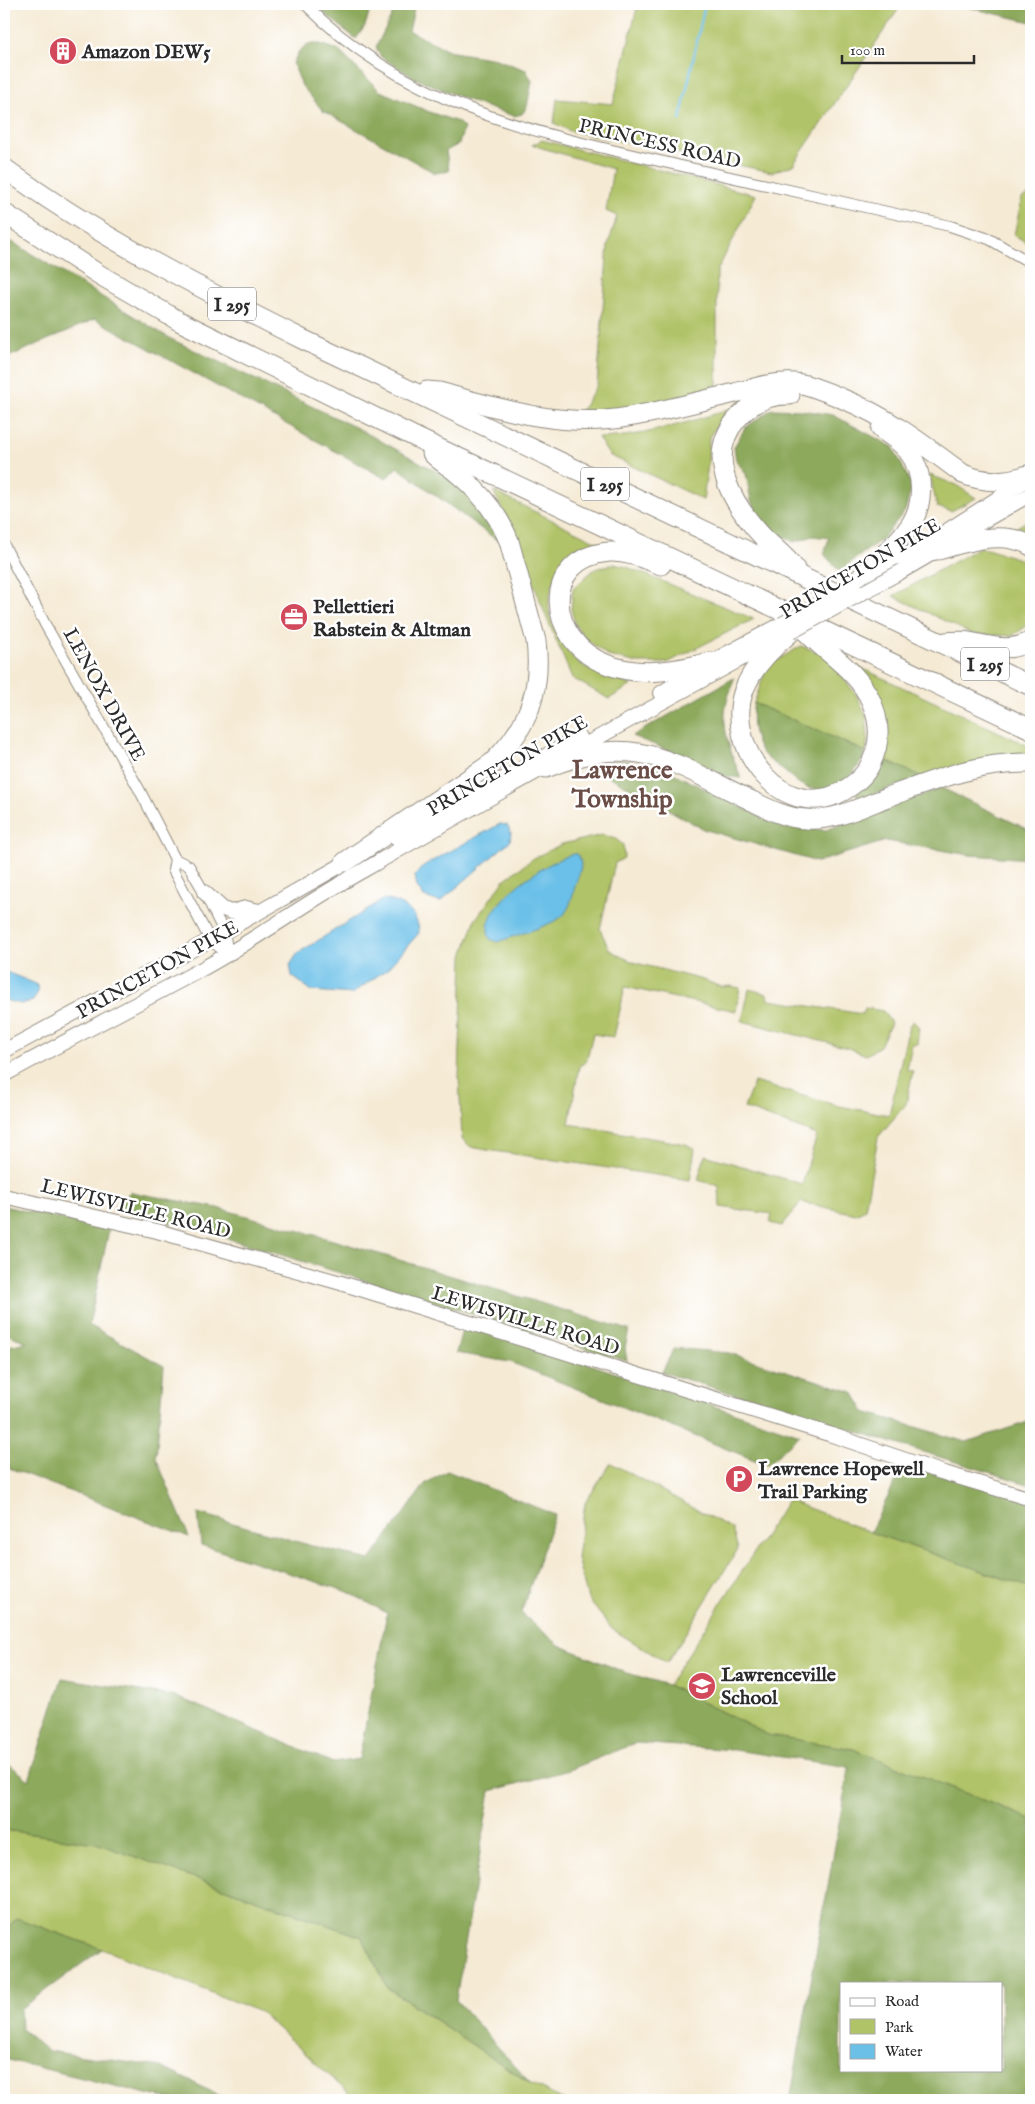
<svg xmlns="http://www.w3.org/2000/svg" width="1035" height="2104" font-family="'IM FELL English',serif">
	<rect width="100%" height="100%" fill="#fff"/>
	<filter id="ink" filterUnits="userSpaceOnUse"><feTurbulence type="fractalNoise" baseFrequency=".02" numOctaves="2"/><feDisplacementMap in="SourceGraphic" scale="10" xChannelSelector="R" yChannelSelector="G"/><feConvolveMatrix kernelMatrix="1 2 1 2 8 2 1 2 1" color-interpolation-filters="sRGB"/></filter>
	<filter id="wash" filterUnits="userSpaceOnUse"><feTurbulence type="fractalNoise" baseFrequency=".0096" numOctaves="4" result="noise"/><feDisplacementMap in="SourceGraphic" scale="20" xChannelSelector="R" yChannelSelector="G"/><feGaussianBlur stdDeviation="1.12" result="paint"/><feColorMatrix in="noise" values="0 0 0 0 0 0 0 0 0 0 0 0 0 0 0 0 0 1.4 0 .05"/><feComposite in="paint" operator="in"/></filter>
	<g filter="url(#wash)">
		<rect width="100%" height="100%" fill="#f5ead4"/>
		<g fill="#b0c367" stroke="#6e7749">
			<path d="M638,4H902L793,165L772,172L570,131L554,123L557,99L613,104Z"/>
			<path d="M542,140L756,195L717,271V385L671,400L624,409L581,411L597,385L608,245L617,216L606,211L613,169L532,145Z"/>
			<path d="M1031,193V245L1014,235L1022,198Z"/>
			<path d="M728,410L709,437L708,464L703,500L609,455L598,438C644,437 684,423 728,410Z"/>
			<path d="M930,475L956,485L976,498L951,511L937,507Z"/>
			<path d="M493,491L603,545C596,545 586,545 580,547C561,555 547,591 549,610C550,625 567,654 579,663C595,674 614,679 632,685L609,699L572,678L547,619L514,532Z"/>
			<path d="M1031,519V536L1015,528Z"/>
			<path d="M980,547L1017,558L1031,565V623L1012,636L972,634L893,596Z"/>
			<path d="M614,564L627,567L754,619L667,663H638L608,656L585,638L575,625L571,609L573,589L583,579L595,569Z"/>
			<path d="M801,646L826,655L857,696L866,715L868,738L866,752L754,703L767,666Z"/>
			<path d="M857,666L1031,747V757L923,777L882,759Z"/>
			<path d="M603,835L616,839L623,845L624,858L615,863L600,929L609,949L620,956L636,963L703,980L722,987L730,986L740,988L736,1011L625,987L614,1037L593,1034L586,1062L579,1066L569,1124L686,1144L695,1149L690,1180L487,1150L471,1147L462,1139L459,1077L463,956L475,920L505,879L534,858L562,844Z"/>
			<path d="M749,989L768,994L769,1000L863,1014L865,1008L883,1011L891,1023L880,1046L866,1055L848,1048L742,1021Z"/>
			<path d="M913,1021L919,1027L917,1044H912L907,1070L913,1071L906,1104L878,1137L865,1209L856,1214L801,1202L782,1226L770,1223L772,1214L720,1207L719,1186L698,1180L705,1155L802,1184L817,1135L744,1108L754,1082L839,1106L889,1115L909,1026Z"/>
			<path d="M611,1463L732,1529L738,1549L667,1663L612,1629L588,1599L577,1558L585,1503Z"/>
			<path d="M788,1500L870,1532L1031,1588V1819L853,1749L768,1735L668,1685Z"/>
			<path d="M4,1830L96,1843L362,1937L389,1989L531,2084L564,2100H356L260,2012L102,1949L16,1918L4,1934Z"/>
		</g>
		<g fill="#8ca95c" stroke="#5c6a44" fill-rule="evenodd">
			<path d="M313,4H372L365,26L356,39Z"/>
			<path d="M406,4L414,9L409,31L453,52L496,59L526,70L532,81L527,107L522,114L514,116L477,104L415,78L381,57L376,47L393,13Z"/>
			<path d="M954,4H1031V22Z"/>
			<path d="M308,44H321L338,50L380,91L432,113L458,122L464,128L459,144L446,151L449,171L435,173L323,111L302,86L293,63L299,51Z"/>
			<path d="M4,237L171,339L357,428L469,489L498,541L397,467L386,479L95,319L4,359Z"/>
			<path d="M772,409L802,410L833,415L893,447L912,486L905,511L882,539L839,571L824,554L829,538L813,536L794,542L763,526L751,501L746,474L736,460L734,447L745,428Z"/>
			<path d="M734,678C731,689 726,701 725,713C723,735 733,757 741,778L716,775L670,751L632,736Z"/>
			<path d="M754,703L866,752C855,778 829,801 800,784C794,780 789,775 784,771C779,767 772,762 766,757C753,744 750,720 754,703Z"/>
			<path d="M882,759L923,777L856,800L857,792Z"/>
			<path d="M623,760L665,769L783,828L826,830L942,788L1031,831V859L970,855L886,841L817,862L703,829L587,764Z"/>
			<path d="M130,1192L218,1208L340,1242L629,1330L625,1348L627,1361L200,1230L113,1209Z"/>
			<path d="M4,1206L109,1230L89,1325L164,1366L156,1458L189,1537L4,1466V1347L27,1342L4,1333Z"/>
			<path d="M464,1322L800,1435L767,1465L510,1362L456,1353Z"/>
			<path d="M674,1348L729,1353L853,1392L865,1412L966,1442L1031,1421V1485L662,1372Z"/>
			<path d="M904,1465L1031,1500V1588L870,1532Z"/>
			<path d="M447,1471L555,1515L521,1613L559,1645L624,1672L668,1685L768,1735L853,1749L1031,1819V2100H790L849,1767L734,1750L636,1743L569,1770L490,1791L456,2000L531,2084L388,1988L362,1937L96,1843L4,1830V1760L29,1780L62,1678L177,1697L333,1763L359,1759L387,1613L348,1592L201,1545L198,1513L309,1545L370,1560L426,1483ZM841,1983H1001V2070H841Z"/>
			<path d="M16,1918L102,1949L20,2009L21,2029L48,2051L161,2067L229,2100H172L4,2059V1934Z"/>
		</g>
		<g fill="#6bc0e8" stroke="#4b768a">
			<path d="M500,824L507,825L511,832L510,841L440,902L424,897L417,887L415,876L423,866Z"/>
			<path d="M573,854H577C584,863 580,871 577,880C573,891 572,904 565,913C559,924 512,936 498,942L490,939C475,906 547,861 573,854Z"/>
			<path d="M384,899C402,902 419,913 419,933L387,969L352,994L312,991L292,976L290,965L298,953Z"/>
			<path d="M4,971L36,984L39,990L33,1001L21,1004L4,1000Z"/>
		</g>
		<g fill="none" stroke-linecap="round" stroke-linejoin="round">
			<path stroke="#6bc0e8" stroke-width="2.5" d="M680,120L705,4"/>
		</g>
	</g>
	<g filter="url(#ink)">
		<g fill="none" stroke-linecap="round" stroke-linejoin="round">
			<defs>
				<g id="street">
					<path d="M305,4C410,109 538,133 677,165C768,186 859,205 950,226L989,239L1031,263"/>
					<path d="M4,545L46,626L139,789L175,859L189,866L204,892L224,932L228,954"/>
					<path d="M175,859L173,870L210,940L228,954"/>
				</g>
				<g id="secondary">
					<path d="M902,571L938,550L950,540L1031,494"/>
					<path d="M867,577L920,548L1031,477"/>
					<path d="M661,693L711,662L782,624"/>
					<path d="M395,838L580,737"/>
					<path d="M204,892L223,909L231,912L246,908L259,911"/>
					<path d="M4,1051L210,940L354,858"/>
					<path d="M4,1075C69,1039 135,1005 200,970C257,939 308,901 364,870C500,791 638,715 776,640"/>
					<path d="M4,1196L157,1231L341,1283L829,1434L941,1472L1031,1499"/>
				</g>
				<g id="highway">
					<path d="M4,168C97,236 200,288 302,339L1031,686"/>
					<path d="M4,213L100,275L179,321L417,438L1031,729"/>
					<path d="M427,391L439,392C501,409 563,429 628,417C664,411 700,401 735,393C757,387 779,380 802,384C815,387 829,393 841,398C888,417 923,444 963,474C987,484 1007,482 1031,474"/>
					<path d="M790,395C769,394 751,403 737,419C703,458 734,506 763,537C774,548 786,556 795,569"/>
					<path d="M938,550C967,542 1003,529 1031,546"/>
					<path d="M661,565C645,559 627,551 609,552C540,558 546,641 606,664C640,678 677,670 711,662"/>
					<path d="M853,585C872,566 893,548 909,527C925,504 924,472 908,451C900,441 891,436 881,429"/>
					<path d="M791,632C772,649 753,666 744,690C723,748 785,826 845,790C856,783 866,775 871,763C881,743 880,721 871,701C856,667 821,651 799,624"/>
					<path d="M945,642C952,642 961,640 969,642C991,646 1010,653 1031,641"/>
					<path d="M546,768C633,732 668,760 746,798C765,807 784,818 806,819C833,821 860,808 885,798C935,780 977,762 1031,763"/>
					<path d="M345,862L492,763C528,728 542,691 536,641L509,541C498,513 480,492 457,473C449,466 439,461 432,453"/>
				</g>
			</defs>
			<use href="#street" stroke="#908a80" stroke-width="12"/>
			<use href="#secondary" stroke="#908a80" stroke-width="16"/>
			<use href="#highway" stroke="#908a80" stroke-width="21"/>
			<use href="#street" stroke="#fff" stroke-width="10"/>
			<use href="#secondary" stroke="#fff" stroke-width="14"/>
			<use href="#highway" stroke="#fff" stroke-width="19"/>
			<defs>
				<g id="secondary-bridge">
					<path d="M782,624L853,585"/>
					<path d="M791,632L902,571"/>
				</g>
			</defs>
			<use href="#secondary-bridge" stroke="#908a80" stroke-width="16" stroke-linecap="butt"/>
			<use href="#secondary-bridge" stroke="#fff" stroke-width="14"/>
		</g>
	</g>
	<defs>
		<symbol id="building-disc" viewBox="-11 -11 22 22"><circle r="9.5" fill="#d1495b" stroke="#fff"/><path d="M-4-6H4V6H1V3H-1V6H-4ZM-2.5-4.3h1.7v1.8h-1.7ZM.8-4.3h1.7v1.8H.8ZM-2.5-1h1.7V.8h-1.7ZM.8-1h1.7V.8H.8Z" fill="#fff"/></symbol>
		<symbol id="office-disc" viewBox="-11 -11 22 22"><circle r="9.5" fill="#d1495b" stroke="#fff"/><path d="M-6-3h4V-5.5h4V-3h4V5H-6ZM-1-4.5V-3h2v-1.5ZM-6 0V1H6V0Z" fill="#fff"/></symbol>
		<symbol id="parking-disc" viewBox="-11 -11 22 22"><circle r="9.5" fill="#d1495b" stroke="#fff"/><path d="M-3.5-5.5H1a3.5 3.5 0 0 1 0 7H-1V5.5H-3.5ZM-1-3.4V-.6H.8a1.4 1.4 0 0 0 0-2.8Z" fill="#fff"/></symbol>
		<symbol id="school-disc" viewBox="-11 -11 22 22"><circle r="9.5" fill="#d1495b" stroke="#fff"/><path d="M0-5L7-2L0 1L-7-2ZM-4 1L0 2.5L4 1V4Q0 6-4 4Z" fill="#fff"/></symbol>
	</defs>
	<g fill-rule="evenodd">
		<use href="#building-disc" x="47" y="35" width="32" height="32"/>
		<use href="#office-disc" x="278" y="601" width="32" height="32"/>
		<use href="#parking-disc" x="723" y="1463" width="32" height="32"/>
		<use href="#school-disc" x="686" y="1670" width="32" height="32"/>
	</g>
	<g text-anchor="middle" stroke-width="5" stroke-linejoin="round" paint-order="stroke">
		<g fill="#fff" stroke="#6b6b6b" stroke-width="1">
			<rect x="208" y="287.5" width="48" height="33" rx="4"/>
			<rect x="581" y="467.5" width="48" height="33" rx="4"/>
			<rect x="961" y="647.5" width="48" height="33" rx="4"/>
		</g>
		<g font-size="19" font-weight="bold" fill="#2b2b2b">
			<text x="232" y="311">I 295</text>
			<text x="605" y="491">I 295</text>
			<text x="985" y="671">I 295</text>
		</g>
		<g font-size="20" font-weight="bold" fill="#2b2b2b" stroke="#fff" text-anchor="start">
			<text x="82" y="58">Amazon DEW5</text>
			<text x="313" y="613">Pellettieri<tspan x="313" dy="23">Rabstein &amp; Altman</tspan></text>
			<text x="758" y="1475">Lawrence Hopewell<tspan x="758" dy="23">Trail Parking</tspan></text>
			<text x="721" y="1681">Lawrenceville<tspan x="721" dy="23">School</tspan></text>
		</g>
		<g font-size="20" fill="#2b2b2b" stroke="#fff">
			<text transform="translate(660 143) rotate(13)" y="7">PRINCESS ROAD</text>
			<text transform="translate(860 568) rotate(-30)" y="7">PRINCETON PIKE</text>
			<text transform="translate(105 694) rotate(61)" y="7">LENOX DRIVE</text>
			<text transform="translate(507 765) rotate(-30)" y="7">PRINCETON PIKE</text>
			<text transform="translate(157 969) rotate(-29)" y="7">PRINCETON PIKE</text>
			<text transform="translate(136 1208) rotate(14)" y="7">LEWISVILLE ROAD</text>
			<text transform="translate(526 1320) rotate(17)" y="7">LEWISVILLE ROAD</text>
		</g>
		<g font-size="25" font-weight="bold" fill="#6a4d46" stroke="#fff">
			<text x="622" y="778">Lawrence<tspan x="622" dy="29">Township</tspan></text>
		</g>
	</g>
	<rect width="1035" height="2104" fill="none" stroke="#fff" stroke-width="20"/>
	<rect x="840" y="1982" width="162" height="90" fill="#ffffff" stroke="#aaaaaa"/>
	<rect x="850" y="1998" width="25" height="8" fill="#ffffff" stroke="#aaaaaa"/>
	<text x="885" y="2006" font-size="15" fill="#2b2b2b">Road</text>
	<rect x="850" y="2019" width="25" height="15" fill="#b0c367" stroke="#aaaaaa"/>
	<text x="885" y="2032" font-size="15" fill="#2b2b2b">Park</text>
	<rect x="850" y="2044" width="25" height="15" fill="#6bc0e8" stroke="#aaaaaa"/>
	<text x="885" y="2056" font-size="15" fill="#2b2b2b">Water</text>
	<path d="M842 55v8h132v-8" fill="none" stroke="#2b2b2b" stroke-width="2.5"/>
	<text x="850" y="55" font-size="15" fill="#2b2b2b" stroke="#ffffff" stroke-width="4" paint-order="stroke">100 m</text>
</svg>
